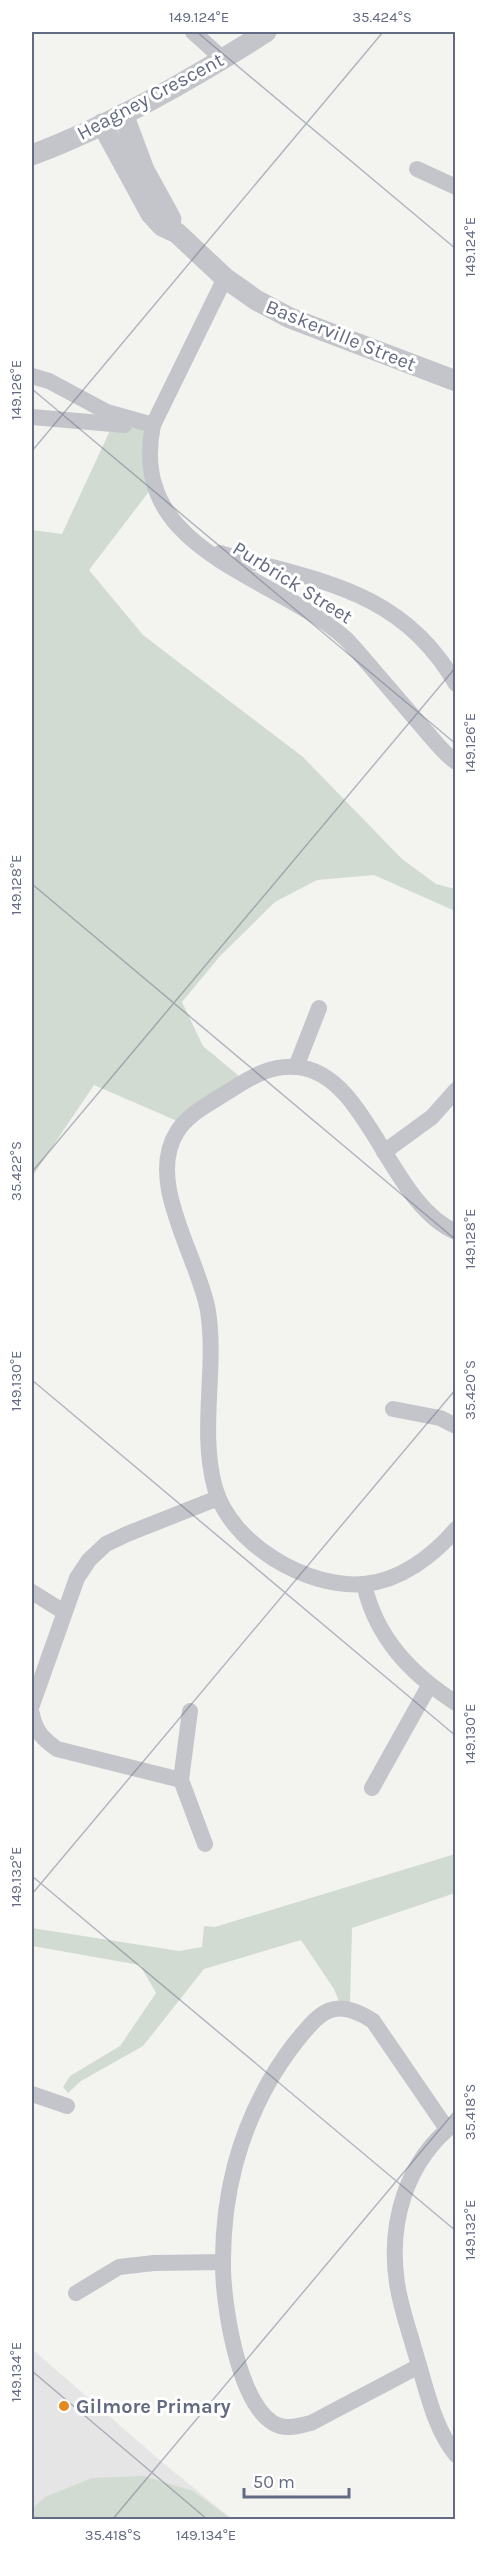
<svg xmlns="http://www.w3.org/2000/svg" width="487" height="2551" font-family="Karla,sans-serif">
	<rect width="100%" height="100%" fill="#f3f4f0"/>
	<path fill="#e4e5e4" d="M32,2349L163,2463L232,2519H32Z"/>
	<g fill="#d2dbd1">
		<path d="M113,424L153,425L154,485L89,570L143,635L303,757L402,859L436,884L455,889V911L374,875L317,880L275,902L221,955L182,1002L203,1046L245,1081L184,1124L94,1085L32,1177V530L62,534Z"/>
		<path d="M455,1854V1893L352,1928L350,2006L340,2004L334,1989L301,1940L204,1969L143,2046L81,2081L68,2093L63,2087L70,2076L120,2046L156,1993L140,1965L32,1946V1928L179,1951L202,1947L204,1926L215,1927Z"/>
		<path d="M144,2476L193,2491L231,2519H32V2509L45,2497L92,2478Z"/>
	</g>
	<g fill="none" stroke-linecap="round" stroke-linejoin="round">
		<g stroke="#c4c5ca" stroke-width="16">
			<path d="M193,32L223,59"/>
			<path d="M417,169L456,187"/>
			<path d="M225,278L153,425C127,553 273,573 346,639C354,647 362,657 370,666C388,687 406,708 424,729C434,740 443,753 456,762"/>
			<path d="M32,376L49,381L107,412L153,425"/>
			<path d="M32,417L124,425"/>
			<path d="M220,553C316,581 401,588 456,684"/>
			<path d="M296,1067L319,1008"/>
			<path d="M384,1152L432,1117L456,1090"/>
			<path d="M456,1232C389,1204 368,1073 297,1067C267,1064 246,1081 221,1096C206,1106 187,1115 177,1132C145,1182 199,1258 208,1311C217,1369 199,1431 215,1488C231,1544 307,1589 364,1584C400,1581 433,1556 456,1529"/>
			<path d="M393,1409L440,1418L456,1426"/>
			<path d="M364,1584C376,1638 411,1674 456,1703"/>
			<path d="M32,1592L64,1612"/>
			<path d="M32,1705L77,1578L89,1560L106,1544L127,1534L218,1498"/>
			<path d="M190,1711L181,1780L205,1844"/>
			<path d="M32,1714C35,1731 43,1739 57,1749L181,1780"/>
			<path d="M372,1788L429,1686"/>
			<path d="M32,2094L67,2106"/>
			<path d="M455,2123C406,2161 388,2223 397,2283C401,2310 411,2336 418,2362C428,2395 435,2429 456,2455"/>
			<path d="M76,2293L119,2267L154,2263L223,2262"/>
			<path d="M419,2366L311,2423C301,2425 290,2429 280,2426C238,2413 222,2299 223,2260C223,2229 227,2196 235,2165C247,2121 267,2079 295,2043C320,2012 334,1995 373,2021L447,2129"/>
		</g>
		<g stroke="#c4c5ca" stroke-width="21">
			<path d="M123,114L144,170L171,219"/>
			<path d="M102,124L151,214L162,226L177,233L225,278L256,300L290,318L456,381"/>
			<path d="M32,155C114,124 192,79 266,32"/>
		</g>
	</g>
	<path fill="none" stroke="#636b82" stroke-width="1.5" stroke-opacity="0.45" d="M197,32L456,249M32,389L456,744M32,451L383,32M32,884L456,1240M32,1172L456,667M32,1380L456,1736M32,1876L456,2231M32,1894L456,1389M32,2371L208,2520M112,2520L456,2110"/>
	<circle fill="#e48920" stroke="#fff" stroke-width="2" cx="64" cy="2406" r="6"/>
	<g text-anchor="middle" stroke-width="6" stroke-linejoin="round" paint-order="stroke">
		<g font-size="20" fill="#636b82" stroke="#fff">
			<text transform="translate(150 96) rotate(-28)" y="7">Heagney Crescent</text>
			<text transform="translate(341 335) rotate(22)" y="7">Baskerville Street</text>
			<text transform="translate(293 582) rotate(32)" y="7">Purbrick Street</text>
		</g>
		<g font-size="20" font-weight="bold" fill="#636b82" stroke="#fff" text-anchor="start">
			<text x="76" y="2413">Gilmore Primary</text>
		</g>
	</g>
	<rect width="487" height="2551" fill="none" stroke="#ffffff" stroke-width="66"/>
	<path d="M244 2488v9h105v-9" fill="none" stroke="#636b82" stroke-width="3"/>
	<text x="253" y="2488" font-size="18" fill="#636b82" stroke="#ffffff" stroke-width="4.5" paint-order="stroke">50 m</text>
	<rect x="33" y="33" width="421" height="2485" fill="none" stroke="#636b82" stroke-width="2"/>
	<g font-size="15" text-anchor="middle" fill="#636b82">
		<text x="199" y="22">149.124°E</text>
		<text x="382" y="22">35.424°S</text>
		<text transform="translate(470 247) rotate(-90)" y="5">149.124°E</text>
		<text transform="translate(16 390) rotate(-90)" y="5">149.126°E</text>
		<text transform="translate(470 743) rotate(-90)" y="5">149.126°E</text>
		<text transform="translate(16 885) rotate(-90)" y="5">149.128°E</text>
		<text transform="translate(16 1171) rotate(-90)" y="5">35.422°S</text>
		<text transform="translate(470 1239) rotate(-90)" y="5">149.128°E</text>
		<text transform="translate(16 1381) rotate(-90)" y="5">149.130°E</text>
		<text transform="translate(470 1390) rotate(-90)" y="5">35.420°S</text>
		<text transform="translate(470 1734) rotate(-90)" y="5">149.130°E</text>
		<text transform="translate(16 1877) rotate(-90)" y="5">149.132°E</text>
		<text transform="translate(470 2112) rotate(-90)" y="5">35.418°S</text>
		<text transform="translate(470 2230) rotate(-90)" y="5">149.132°E</text>
		<text transform="translate(16 2372) rotate(-90)" y="5">149.134°E</text>
		<text x="113" y="2540">35.418°S</text>
		<text x="206" y="2540">149.134°E</text>
	</g>
</svg>
